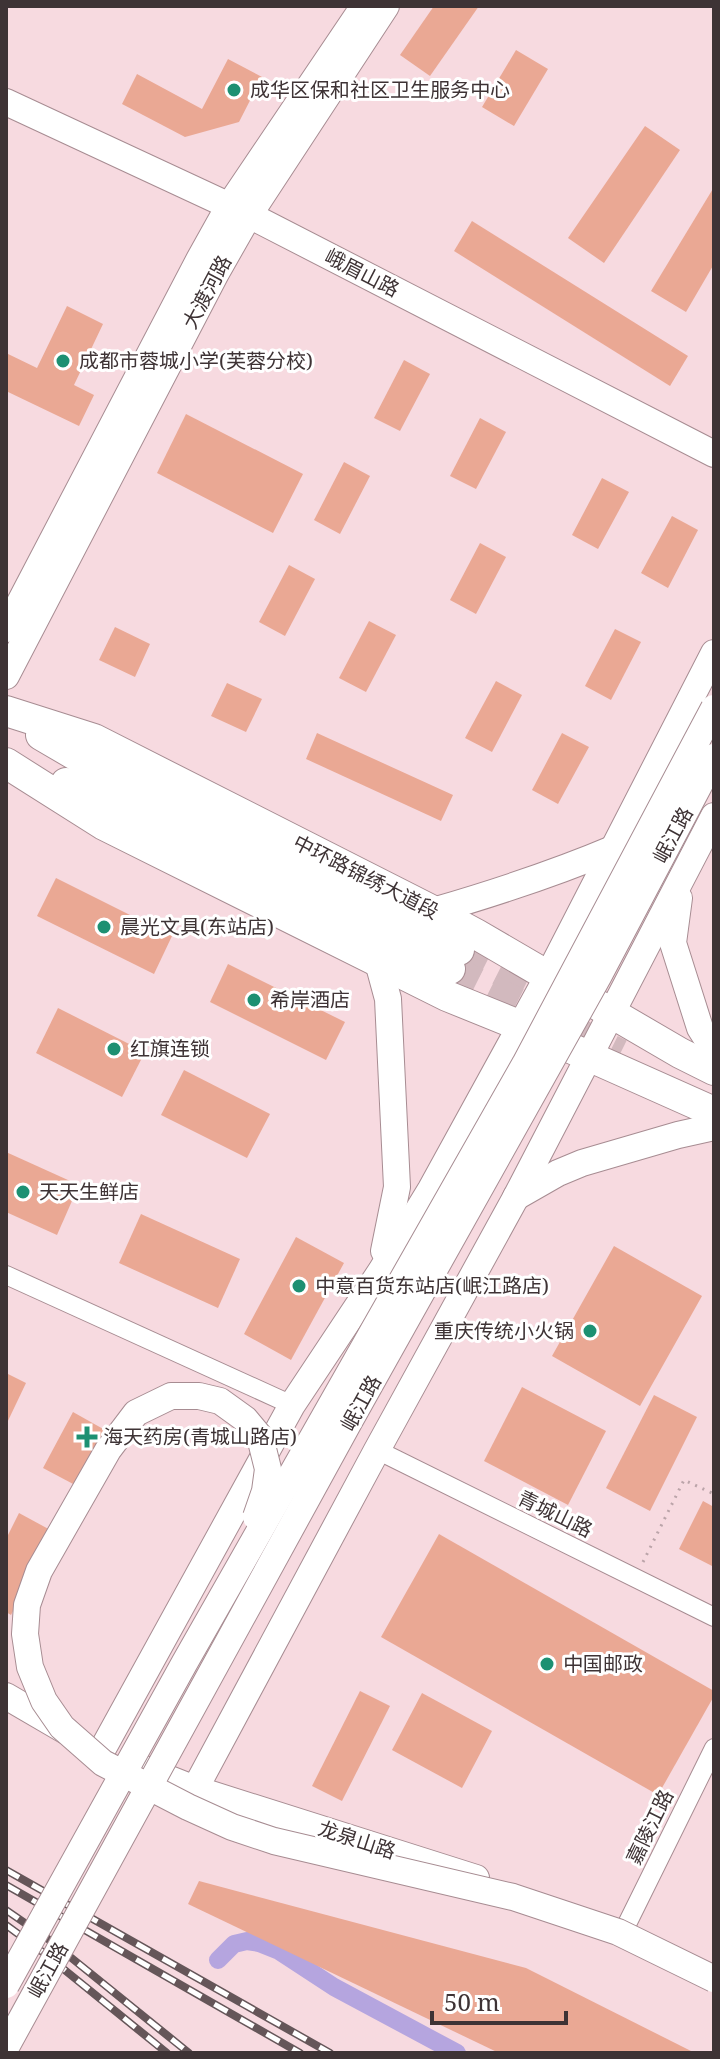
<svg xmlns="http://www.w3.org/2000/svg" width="720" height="2059" font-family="'Noto Serif','Noto Sans SC',serif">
	<rect width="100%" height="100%" fill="#f7dae0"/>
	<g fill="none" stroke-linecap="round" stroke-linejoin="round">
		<path stroke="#b5a5df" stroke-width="18" d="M218,1960L234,1944L247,1941L259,1943L279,1951L334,1987L457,2053"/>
	</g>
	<g fill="#eaa894">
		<path d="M434,6H479L430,76L400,55Z"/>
		<path d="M516,50L548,69L514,126L482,107Z"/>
		<path d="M228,59L262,77L239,122L185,137L122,104L137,74L202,109Z"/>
		<path d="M645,126L680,150L604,263L568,238Z"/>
		<path d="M714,187V264L686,312L651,291Z"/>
		<path d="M472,221L688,356L670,386L454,251Z"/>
		<path d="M67,306L103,324L74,385L94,395L79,426L6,391V353L37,368Z"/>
		<path d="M404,360L430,374L400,431L374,418Z"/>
		<path d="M186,414L303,474L273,533L157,473Z"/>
		<path d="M480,418L506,432L476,489L450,476Z"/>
		<path d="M344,462L370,476L340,534L314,520Z"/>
		<path d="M602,478L629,492L598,549L572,535Z"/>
		<path d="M672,516L698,530L668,588L641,573Z"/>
		<path d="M480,543L506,557L476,614L450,600Z"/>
		<path d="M289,565L315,579L285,636L259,622Z"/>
		<path d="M369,621L396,635L366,692L339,678Z"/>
		<path d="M115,627L150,644L135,677L99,660Z"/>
		<path d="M615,629L641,642L611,700L585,686Z"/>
		<path d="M496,681L522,695L492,752L465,738Z"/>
		<path d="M227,683L262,699L246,732L211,716Z"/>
		<path d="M317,733L453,795L441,821L306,759Z"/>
		<path d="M562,733L589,747L558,804L532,790Z"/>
		<path d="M56,878L172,936L154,974L37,916Z"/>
		<path d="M228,964L345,1022L326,1060L210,1002Z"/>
		<path d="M58,1008L145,1052L122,1097L36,1053Z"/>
		<path d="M184,1070L270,1114L247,1158L161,1115Z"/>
		<path d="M6,1152L79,1185L57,1235L6,1212Z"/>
		<path d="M141,1214L240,1259L218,1308L119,1263Z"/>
		<path d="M296,1237L344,1263L291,1360L244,1334Z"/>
		<path d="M614,1246L702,1296L640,1406L552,1356Z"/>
		<path d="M6,1373L26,1383L6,1425Z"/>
		<path d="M522,1387L606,1431L568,1505L484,1461Z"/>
		<path d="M654,1395L697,1417L650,1511L606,1488Z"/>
		<path d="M73,1412L105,1430L75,1485L43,1468Z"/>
		<path d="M703,1501L714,1507V1567L679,1549Z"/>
		<path d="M19,1513L54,1532L11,1615L6,1612V1539Z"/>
		<path d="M439,1534L714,1691V1696L658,1795L381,1637Z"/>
		<path d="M360,1691L390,1706L342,1801L312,1786Z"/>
		<path d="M422,1693L492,1731L462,1788L392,1750Z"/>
		<path d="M199,1881L526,1968L695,2053H499L188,1904Z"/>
	</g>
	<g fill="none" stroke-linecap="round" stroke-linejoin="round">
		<g stroke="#d2b9be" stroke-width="30" stroke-dasharray="30 15" stroke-linecap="butt">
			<path d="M459,950L562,1002"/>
			<path d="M450,969L620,1054"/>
		</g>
		<defs>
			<g id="street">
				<path d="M6,1275L292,1405"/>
				<path d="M377,1450L714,1617"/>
				<path d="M626,1926L714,1748"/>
			</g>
			<g id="secondary">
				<path d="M6,102L249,215L714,454"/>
				<path d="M6,629L200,258L229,206L364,6"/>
				<path d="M6,676L216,273L249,215L386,6"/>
				<path d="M679,898L673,943L700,1028L714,1050"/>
				<path d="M433,911C495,893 556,873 615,848"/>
				<path d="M378,962L388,999L397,1187L384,1251"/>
				<path d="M516,1197L558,1173L582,1163L678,1135L714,1127"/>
				<path d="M6,1696L66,1731"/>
				<path d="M101,1752L292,1405L381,1271L431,1189L548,976L714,653"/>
				<path d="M137,1766L195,1789L476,1878"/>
				<path d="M195,1789L377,1450L516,1197L714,816"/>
			</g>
			<g id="primary">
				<path d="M6,711L94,739L433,911L476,934L680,1053L714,1070"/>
				<path d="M41,735L94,766L459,950"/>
				<path d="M6,763L104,825L447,996L521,1026L714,1112"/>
				<path d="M66,783L121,808L450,969"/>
			</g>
		</defs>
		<use href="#street" stroke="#a78c92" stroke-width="20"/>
		<use href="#secondary" stroke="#a78c92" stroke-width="28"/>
		<use href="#primary" stroke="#a78c92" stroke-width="32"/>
		<path stroke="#bba4a9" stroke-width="3" stroke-dasharray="2 6" stroke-linecap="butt" d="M643,1562L684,1480L714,1494"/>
		<use href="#street" stroke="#fff" stroke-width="18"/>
		<use href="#secondary" stroke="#fff" stroke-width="26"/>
		<use href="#primary" stroke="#fff" stroke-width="30"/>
		<defs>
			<g id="rail">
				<path d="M6,1870L330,2053"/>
				<path d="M6,1885L300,2053"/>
				<path d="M6,1910L48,1939L189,2053"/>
				<path d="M6,1925L40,1950L167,2053"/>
			</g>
		</defs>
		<use href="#rail" stroke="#655659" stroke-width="8"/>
		<use href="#rail" stroke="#fff" stroke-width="5" stroke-dasharray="15" stroke-linecap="butt"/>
		<defs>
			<g id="secondary-bridge">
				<path d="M256,1517L265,1491L268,1469L260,1437L245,1419L220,1401L199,1396H171L136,1413L108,1450L39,1571L27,1605L25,1634L30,1667L44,1701L62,1727L103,1763L188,1807L232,1827L274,1841L513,1897L618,1932L714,1979"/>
				<path d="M6,1985L185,1662L525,1064L714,708"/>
				<path d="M6,2047L349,1422L598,977L714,757"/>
			</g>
		</defs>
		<use href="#secondary-bridge" stroke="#a78c92" stroke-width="28" stroke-linecap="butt"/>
		<use href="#secondary-bridge" stroke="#fff" stroke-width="26"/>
	</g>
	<g fill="#1d9072" stroke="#fff" stroke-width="3">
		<circle cx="234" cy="90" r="8"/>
		<circle cx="63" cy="361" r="8"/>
		<circle cx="104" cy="927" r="8"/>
		<circle cx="254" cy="1000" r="8"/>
		<circle cx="114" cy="1049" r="8"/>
		<circle cx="23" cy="1192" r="8"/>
		<circle cx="299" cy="1286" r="8"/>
		<circle cx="590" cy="1331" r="8"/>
		<path d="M83 1425h8v8h8v8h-8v8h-8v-8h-8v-8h8z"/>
		<circle cx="547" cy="1664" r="8"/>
	</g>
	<g text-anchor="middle" stroke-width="6" stroke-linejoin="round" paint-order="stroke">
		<g font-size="20" fill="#3e3335" stroke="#fff" text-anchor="start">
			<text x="250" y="97">成华区保和社区卫生服务中心</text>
			<text x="79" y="368">成都市蓉城小学(芙蓉分校)</text>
			<text x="120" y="934">晨光文具(东站店)</text>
			<text x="270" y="1007">希岸酒店</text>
			<text x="130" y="1056">红旗连锁</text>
			<text x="39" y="1199">天天生鲜店</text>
			<text x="315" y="1293">中意百货东站店(岷江路店)</text>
			<text x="574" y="1338" text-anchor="end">重庆传统小火锅</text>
			<text x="103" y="1444">海天药房(青城山路店)</text>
			<text x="563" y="1671">中国邮政</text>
		</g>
		<g font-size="20" fill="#3e3335" stroke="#fff">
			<text transform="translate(362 273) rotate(27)" y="7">峨眉山路</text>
			<text transform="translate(207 292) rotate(-62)" y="7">大渡河路</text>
			<text transform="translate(673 835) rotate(-62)" y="7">岷江路</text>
			<text transform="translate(366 877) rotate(27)" y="7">中环路锦绣大道段</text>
			<text transform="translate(361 1403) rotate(-61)" y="7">岷江路</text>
			<text transform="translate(555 1514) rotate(26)" y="7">青城山路</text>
			<text transform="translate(650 1827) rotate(-64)" y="7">嘉陵江路</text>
			<text transform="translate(357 1840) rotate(18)" y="7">龙泉山路</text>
			<text transform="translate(48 1970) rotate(-61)" y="7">岷江路</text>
		</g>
	</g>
	<rect width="720" height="2059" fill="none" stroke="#3e3335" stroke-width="16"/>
	<path d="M432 2011v12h134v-12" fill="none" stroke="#3e3335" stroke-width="4"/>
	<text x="444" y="2011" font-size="24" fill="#3e3335" stroke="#ffffff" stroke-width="6" paint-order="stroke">50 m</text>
</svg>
